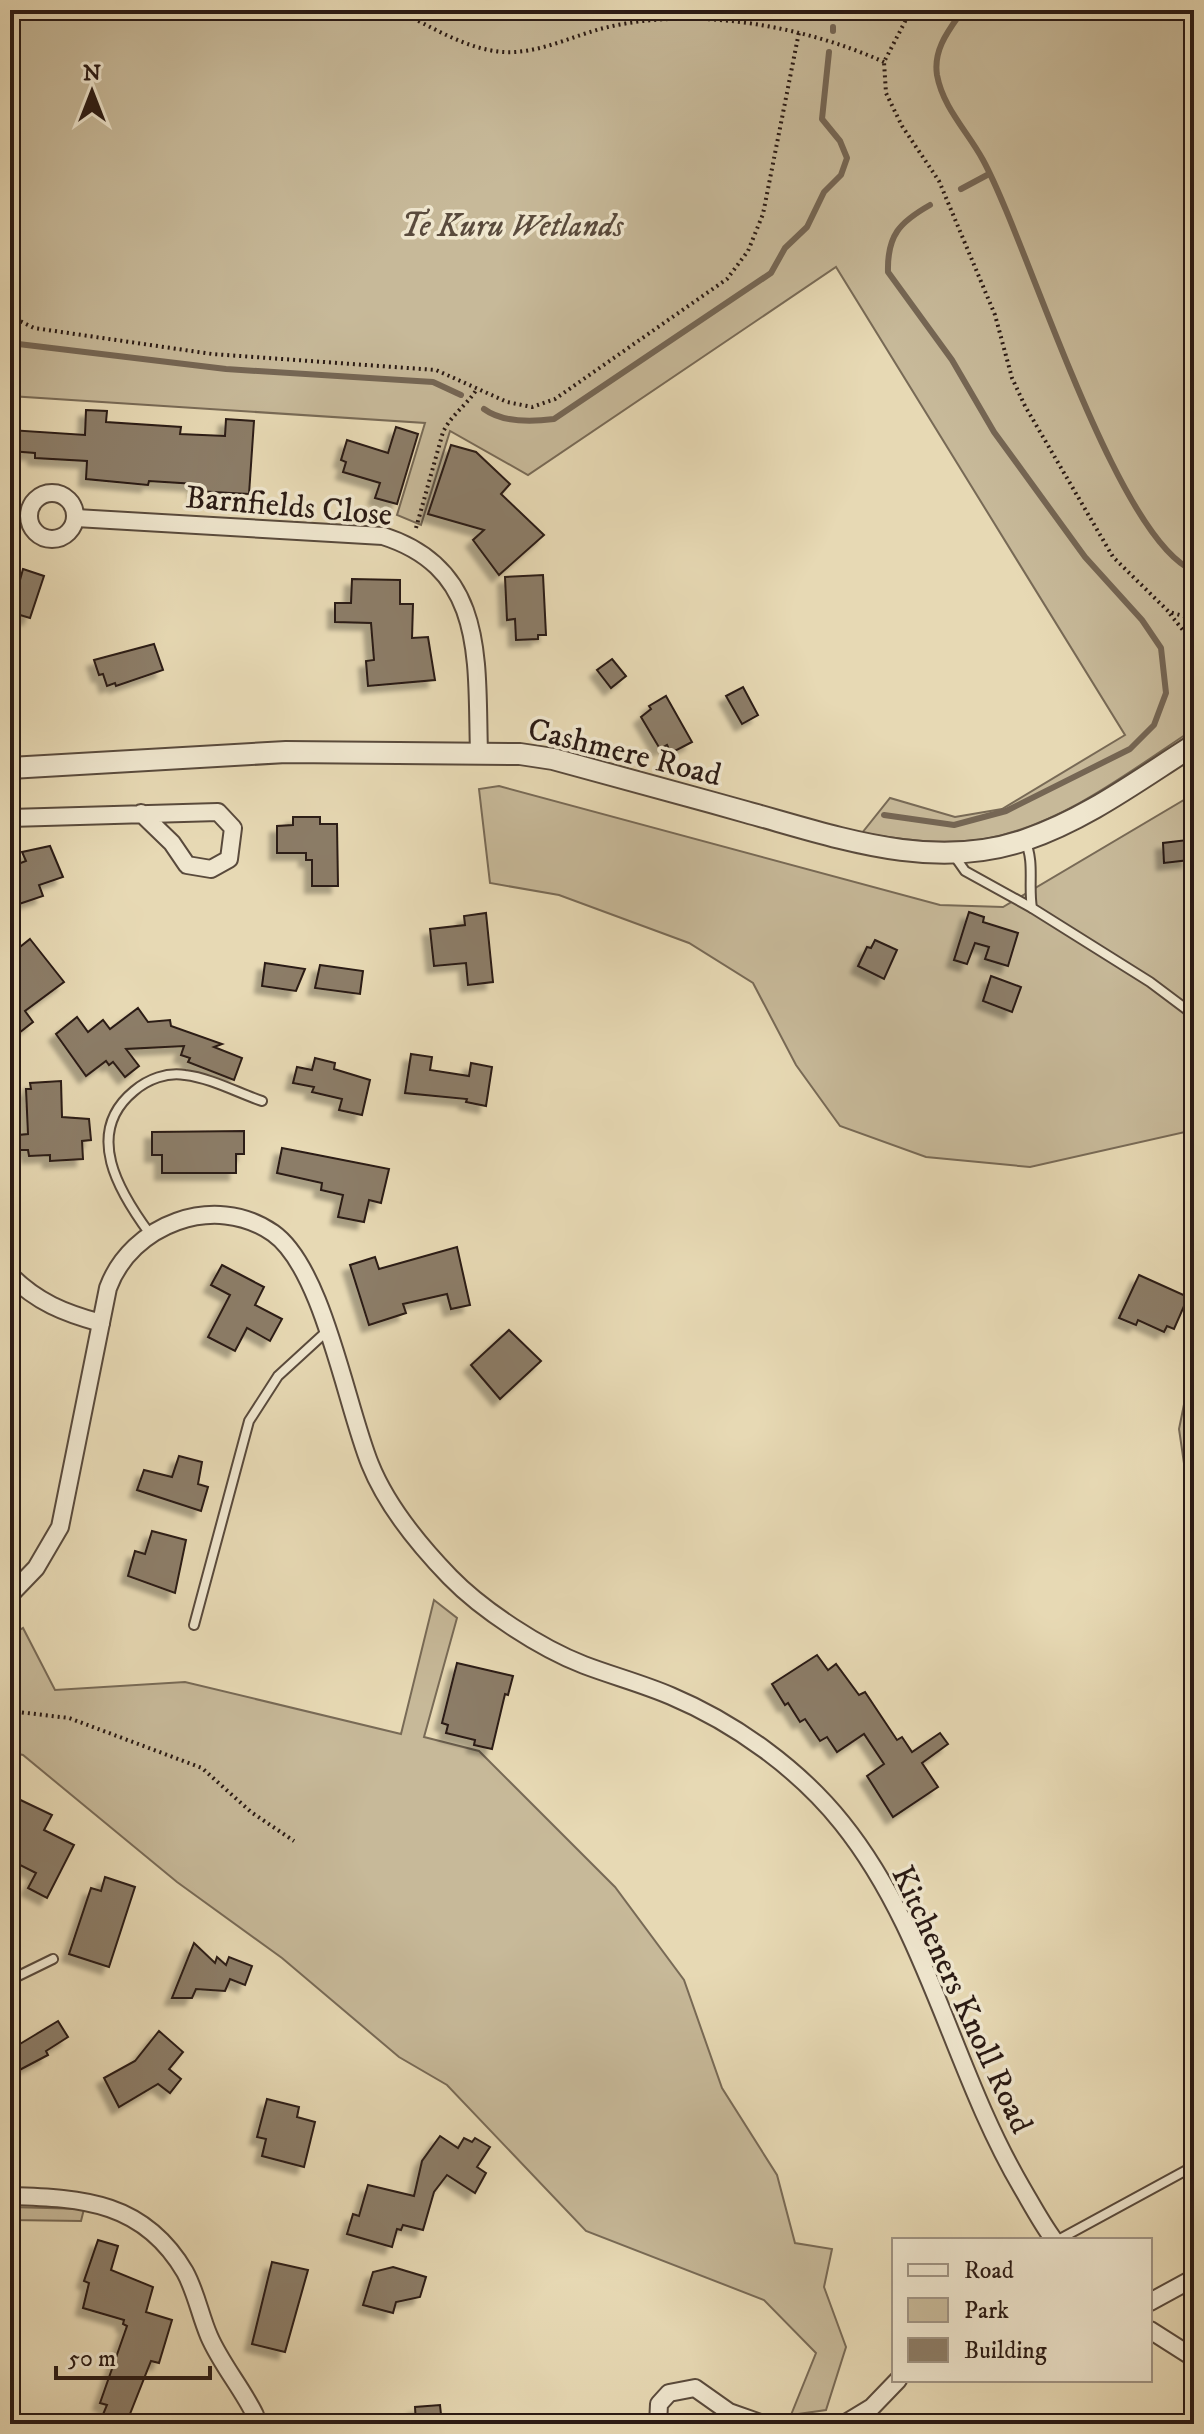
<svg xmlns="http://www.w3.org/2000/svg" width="1204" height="2434" font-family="'IM FELL DW Pica',serif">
	<defs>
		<filter id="shadow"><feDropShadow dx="-7" dy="7" stdDeviation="2" flood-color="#0004"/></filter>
	</defs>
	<rect width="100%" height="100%" fill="#e7d9b4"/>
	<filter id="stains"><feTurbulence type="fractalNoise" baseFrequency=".0025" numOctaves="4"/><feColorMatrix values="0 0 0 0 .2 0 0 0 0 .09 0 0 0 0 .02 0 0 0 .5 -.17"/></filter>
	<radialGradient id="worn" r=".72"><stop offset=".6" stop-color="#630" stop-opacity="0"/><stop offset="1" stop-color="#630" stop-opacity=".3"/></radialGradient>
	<g fill="#c7b999" stroke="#786a56" stroke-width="2">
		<path d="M10,10H1194V729C1130,771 1066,822 990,838C947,846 904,840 862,833L890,798L955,817L1002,809L1125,735L836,267L528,475L450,431L421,525L397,515L425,423L10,396Z"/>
		<path d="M499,786L940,905L1003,907L1194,794V1130L1030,1167L926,1157L840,1126L796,1065L753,983L689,943L559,895L490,883L479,789Z"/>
		<path d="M1194,1355V1532L1179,1429Z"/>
		<path d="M434,1600L457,1618L424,1737L479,1751L615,1887L684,1980L722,2088L777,2175L795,2243L832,2249L824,2287L846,2347L826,2410L791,2415L816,2353L764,2300L586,2231L447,2085L399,2057L282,1958L177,1882L23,1755L10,1752V1636L23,1628L55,1690L185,1682L401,1734Z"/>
		<path d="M10,2207L84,2209L81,2221L10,2220Z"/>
	</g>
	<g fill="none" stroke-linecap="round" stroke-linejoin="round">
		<g stroke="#756654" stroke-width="6">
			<path d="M963,10C949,30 933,49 937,75C943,108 968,132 983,160C1028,243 1116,539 1194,571"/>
			<path d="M833,31V27"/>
			<path d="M961,189L989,174"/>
			<path d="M10,343L226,369L433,382L461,395"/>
			<path d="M484,409C503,423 531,422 554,419L771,273L785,248L807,227L824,192L841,175L847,158L840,141L822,119L829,52"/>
			<path d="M884,815L954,825L1006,811L1130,749L1154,725L1166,693L1161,648L1142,620L1085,557L994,432L952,360L888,272C887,235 900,222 930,205"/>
		</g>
	</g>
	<g fill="#8c7d67" stroke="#2a1a14" stroke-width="2" filter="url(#shadow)">
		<path d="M86,410L107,411L106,422L181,427L180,434L225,436L226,419L254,421L249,494L195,491L196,484L149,481L148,485L86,479L87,461L35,458V453L10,451V430L85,435Z"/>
		<path d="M396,427L418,434L397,504L375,498L380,483L343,472L346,462L341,460L347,440L388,453Z"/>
		<path d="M451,445L476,452L510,484L501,494L544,535L499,575L473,540L484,530L428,514Z"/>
		<path d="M23,569L44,576L30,618L10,612V577L20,580Z"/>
		<path d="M543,575L546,635H538V639L516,640L515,619L507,620L505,577Z"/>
		<path d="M352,579L400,580V604H413L412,638L428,637L435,680L368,686L366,661L374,660L371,623L335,622V603H351Z"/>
		<path d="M154,644L163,670L116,686L115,683L107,686L103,674L99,675L94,660Z"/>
		<path d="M612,659L626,676L611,688L597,670Z"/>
		<path d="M743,687L758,715L742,724L726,696Z"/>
		<path d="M666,696L692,742L671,753L667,745L660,749L641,717L651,709L649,706Z"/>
		<path d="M293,817H320V824H337L338,886H312V860H306V853H277V826L293,825Z"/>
		<path d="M1187,840L1189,860L1164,863L1163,843Z"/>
		<path d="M50,846L63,877L39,885L43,896L10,907V867L26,861L22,852Z"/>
		<path d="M969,912L984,917L983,922L1018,933L1008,966L985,959L989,947L975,943L967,964L954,960Z"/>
		<path d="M486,913L493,982L468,985L466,963L434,966L430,929L465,925L464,916Z"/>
		<path d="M30,939L64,982L25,1011L33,1022L10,1040V955Z"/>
		<path d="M875,940L897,950L884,979L858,966L867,947L871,948Z"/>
		<path d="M265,963L305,969L296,991L262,986Z"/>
		<path d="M320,965L363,971L360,994L315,988Z"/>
		<path d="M991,976L1021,987L1012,1012L983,1001Z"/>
		<path d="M138,1008L148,1022L170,1020L171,1026L222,1044L214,1047L242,1058L234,1080L188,1062L190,1058L181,1055L184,1046L126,1049L139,1066L125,1077L113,1062L109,1065L106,1061L86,1076L56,1034L77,1017L88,1032L103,1020L110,1029Z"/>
		<path d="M411,1054L432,1057L430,1070L469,1076L471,1063L492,1067L486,1106L466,1102L467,1099L405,1093Z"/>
		<path d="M315,1058L335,1063L334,1069L370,1080L362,1115L339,1110L342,1099L312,1092L314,1087L293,1083L297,1067L312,1070Z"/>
		<path d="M61,1081L62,1117L89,1119L91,1140L82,1141L83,1159L50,1161V1155L29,1156L28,1150H19L18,1135L28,1134L26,1089H31L30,1083Z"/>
		<path d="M244,1131V1154H236V1173H162V1155H152V1132Z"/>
		<path d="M282,1148L389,1169L381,1203L369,1200L364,1222L338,1217L343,1195L321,1190L322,1183L277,1173Z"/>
		<path d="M457,1247L470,1305L451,1309L447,1294L403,1304L406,1313L369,1325L350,1265L375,1257L379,1269Z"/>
		<path d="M222,1265L264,1287L255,1305L282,1319L270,1341L247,1328L235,1351L208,1337L230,1295L211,1285Z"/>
		<path d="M1139,1275L1188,1297L1174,1329L1167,1326L1164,1332L1138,1320L1136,1325L1119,1318Z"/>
		<path d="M509,1330L541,1361L500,1399L471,1365Z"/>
		<path d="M179,1456L202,1462L198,1484L208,1487L201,1511L137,1490L144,1470L172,1477Z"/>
		<path d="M152,1531L186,1540L175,1593L128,1576L135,1551L145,1554Z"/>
		<path d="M817,1655L828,1670L836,1664L859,1695L865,1692L897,1740L902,1737L912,1752L940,1733L948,1744L922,1763L938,1787L893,1817L867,1776L884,1764L864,1734L837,1752L827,1737L820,1741L805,1719L800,1722L788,1703L785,1705L772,1684Z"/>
		<path d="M457,1663L513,1676L508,1695L505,1694L492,1749L474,1745L475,1740L446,1733L448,1725L442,1723Z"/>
		<path d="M10,1795L52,1815L44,1830L74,1845L47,1898L28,1888L36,1873L10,1860Z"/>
		<path d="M105,1877L135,1887L109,1967L69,1954L91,1888L101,1891Z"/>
		<path d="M194,1943L215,1963L217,1957L226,1965L229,1957L252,1966L245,1985L230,1979L225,1991L196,1989L192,1998H172Z"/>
		<path d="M58,2021L68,2037L46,2051L48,2055L10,2075V2050Z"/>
		<path d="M159,2031L183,2052L169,2069L181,2079L170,2093L158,2084L119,2107L104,2078L135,2061Z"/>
		<path d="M267,2099L299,2107L297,2117L315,2122L304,2167L262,2156L266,2139L257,2137Z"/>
		<path d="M440,2136L458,2148L464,2138L472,2142L475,2138L490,2147L477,2167L486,2173L475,2193L447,2175L434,2192L423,2230L403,2225L401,2230L397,2229L392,2247L347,2234L353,2214L359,2216L368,2185L414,2196L422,2161Z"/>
		<path d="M98,2240L118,2246L111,2270L153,2287L146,2312L172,2320L159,2363L151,2361L126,2424H99L107,2405L100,2403L127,2326L123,2324L124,2320L83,2308L89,2283L84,2281Z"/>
		<path d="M272,2262L308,2270L285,2352L252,2344Z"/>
		<path d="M393,2267L426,2277L420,2297L396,2302L393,2313L363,2305L373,2272Z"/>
		<path d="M440,2405L442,2424H416L415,2407Z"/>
	</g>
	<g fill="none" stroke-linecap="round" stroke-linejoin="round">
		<defs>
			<g id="service">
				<path d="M1025,841C1035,862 1028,885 1032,908L1150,982L1194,1015"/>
				<path d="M953,854L965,871L1032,908"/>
				<path d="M150,1234C119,1192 83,1133 134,1091C148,1079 167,1072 185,1075C211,1078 238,1093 262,1101"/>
				<path d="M194,1625L249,1421L278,1376L326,1332"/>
				<path d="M10,1980L53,1959"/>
				<path d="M1058,2240L1194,2166"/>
			</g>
			<g id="minor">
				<circle cx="52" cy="516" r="23"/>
				<path d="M76,518L383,536C487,569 476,662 479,752"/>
				<path d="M10,818L218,812L233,828L229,859L211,869L187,865L172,843L141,813"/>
				<path d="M10,1275C37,1302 64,1313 101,1323"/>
				<path d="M10,1595L36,1568L60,1527L108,1288C131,1225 214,1192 273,1233C323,1268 346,1405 370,1464C386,1504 420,1546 450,1577C482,1610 540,1648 584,1665C613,1676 643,1684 671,1696C735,1723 799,1769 842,1823C928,1930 953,2071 1022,2188C1032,2205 1042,2224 1054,2240"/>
				<path d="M10,2196C84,2198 144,2202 185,2272C196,2292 200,2315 209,2336C221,2364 242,2388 255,2415"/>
				<path d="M1150,2302L1194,2278"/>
				<path d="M1150,2330L1194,2358"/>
				<path d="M658,2424L659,2404L669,2393L695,2388L729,2412L763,2424"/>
				<path d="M844,2424L872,2407L898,2380"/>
			</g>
			<path id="tertiary" d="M10,768L286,752L520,754L553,759C618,777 682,794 746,812C837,837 932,872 1025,840C1087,819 1140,779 1194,745"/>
		</defs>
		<use href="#service" stroke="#594a3c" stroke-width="12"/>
		<use href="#minor" stroke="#594a3c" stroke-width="20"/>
		<use href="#tertiary" stroke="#594a3c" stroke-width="24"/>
		<g stroke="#2a1a14" stroke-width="4" stroke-dasharray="2 4" stroke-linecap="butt">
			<path d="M397,10C430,26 467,50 504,52C538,54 572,36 604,28C693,6 802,25 884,62"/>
			<path d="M911,10L884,62L886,93L902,126L939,181L995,315L1012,378L1025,406L1113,557L1169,612L1194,619"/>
			<path d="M10,316L34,328L212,354L436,370L507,402L532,407L555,399L727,279L748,251L763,214L799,32"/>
			<path d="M416,528L443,432C452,414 466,406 477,389"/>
			<path d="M1170,614L1194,644"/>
			<path d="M10,1711L69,1718L202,1768L251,1812L294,1841"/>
		</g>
		<use href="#service" stroke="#efe6ce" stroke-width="8"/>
		<use href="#minor" stroke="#efe6ce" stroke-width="16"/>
		<use href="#tertiary" stroke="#efe6ce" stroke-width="20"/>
	</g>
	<g text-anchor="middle" stroke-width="7" stroke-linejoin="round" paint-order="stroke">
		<g font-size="32" font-style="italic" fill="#594a3c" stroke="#efe6ce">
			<text x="512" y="236">Te Kuru Wetlands</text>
		</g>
		<g font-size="32" fill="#2a1a14" stroke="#efe6ce">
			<text transform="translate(289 505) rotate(5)" y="11">Barnfields Close</text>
			<text transform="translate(625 751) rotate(14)" y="11">Cashmere Road</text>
			<text transform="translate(963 1999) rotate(65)" y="11">Kitcheners Knoll Road</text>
		</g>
	</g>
	<rect width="1204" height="2434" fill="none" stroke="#e7d9b4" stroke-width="40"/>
	<rect x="12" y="12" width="1180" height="2410" fill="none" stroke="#2a1a14" stroke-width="4"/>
	<rect x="20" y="20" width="1164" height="2394" fill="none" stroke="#2a1a14" stroke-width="2"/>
	<rect x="892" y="2238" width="260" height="144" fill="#efe6ce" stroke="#a09484" stroke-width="2"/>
	<rect x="908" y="2264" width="40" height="12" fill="#efe6ce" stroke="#a09484" stroke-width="2"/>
	<text x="964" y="2278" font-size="24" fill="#2a1a14">Road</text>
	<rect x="908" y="2298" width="40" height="24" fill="#c7b999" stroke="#a09484" stroke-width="2"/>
	<text x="964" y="2318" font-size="24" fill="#2a1a14">Park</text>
	<rect x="908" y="2338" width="40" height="24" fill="#8c7d67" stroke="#a09484" stroke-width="2"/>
	<text x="964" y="2358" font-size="24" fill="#2a1a14">Building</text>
	<g transform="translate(92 92)" stroke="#efe6ce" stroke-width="6" paint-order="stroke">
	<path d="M0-6L14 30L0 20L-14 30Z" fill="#2a1a14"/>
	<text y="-12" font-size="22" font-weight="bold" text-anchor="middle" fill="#2a1a14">N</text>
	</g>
	<path d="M56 2366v12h154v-12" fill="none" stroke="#2a1a14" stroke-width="4"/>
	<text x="68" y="2366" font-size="24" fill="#2a1a14" stroke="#efe6ce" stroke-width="6" paint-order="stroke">50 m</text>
	<rect width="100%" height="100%" filter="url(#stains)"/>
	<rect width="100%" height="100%" fill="url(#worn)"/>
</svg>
